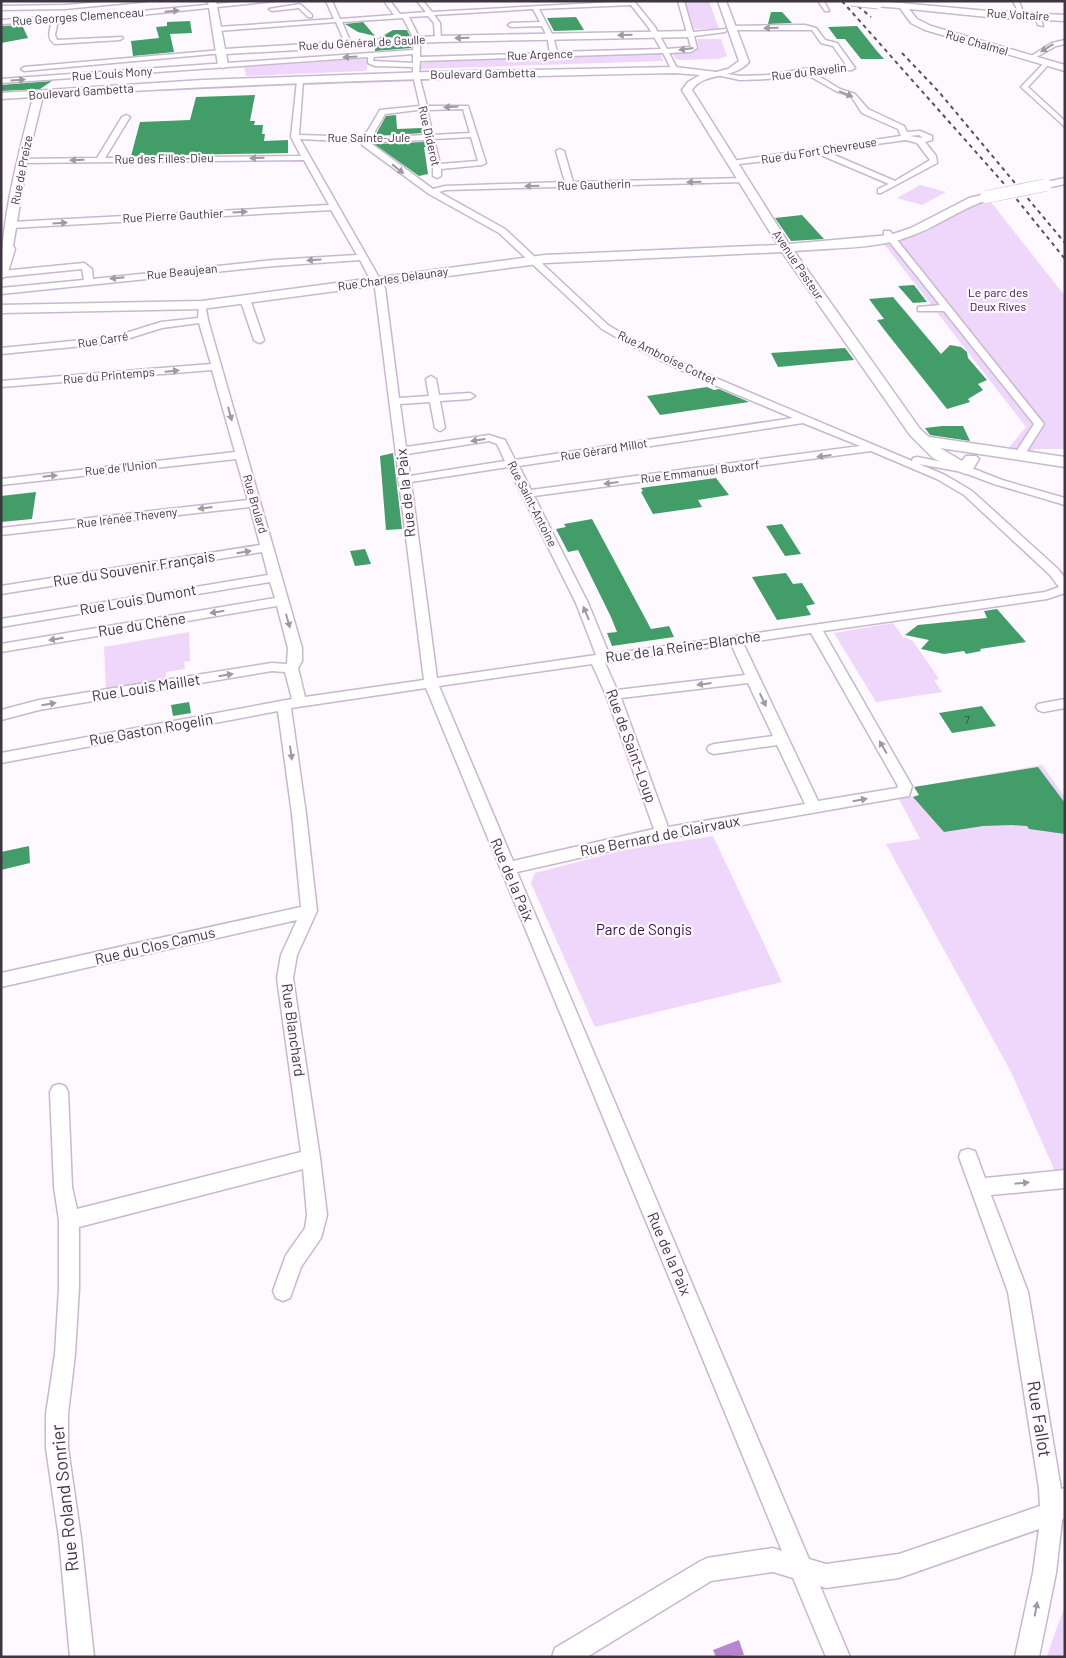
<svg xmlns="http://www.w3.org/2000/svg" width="1066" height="1658" font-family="Barlow,sans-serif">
	<rect width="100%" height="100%" fill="#fdf9fe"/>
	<g fill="#efd7fb">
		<path d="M685,1H709L719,29H694Z"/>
		<path d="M697,39H721L727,56L718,59L680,60L676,59L672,53L675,52L699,49Z"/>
		<path d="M660,53L663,61L421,69L420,64L431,61Z"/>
		<path d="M363,59L367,60V70L363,71L246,76L244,67Z"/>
		<path d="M920,185L946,192L922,205L897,198Z"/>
		<path d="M990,201L1065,296V449H1034L1033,453L1007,450L1026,427L884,244L907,239L950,216L980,203Z"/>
		<path d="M893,623L903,637L913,641L939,679L934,680L942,692L876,702L834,633Z"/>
		<path d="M189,632L190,661L184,662L185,669L166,672V680L106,690L104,647Z"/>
		<path d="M1042,765L1065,797V1175L1057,1176L1011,1072L886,844L920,839L899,799L919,795L915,787Z"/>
		<path d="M713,836L782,982L595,1027L531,883L535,873L624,850Z"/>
		<path d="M1065,1605V1657H1047L1048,1653Z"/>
	</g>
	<path fill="#b885cf" d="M739,1640L744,1655L716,1657L713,1650Z"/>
	<g fill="#439d69">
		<path d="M771,12H782L792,23L768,24Z"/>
		<path d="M576,17L584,30L554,31L547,18Z"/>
		<path d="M190,21L192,33L170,34L174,52L133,56L131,41L159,38L156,27L167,26V22Z"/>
		<path d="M363,22L375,36L358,32L345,24Z"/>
		<path d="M22,25L28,38L1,43V26Z"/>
		<path d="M857,26L876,50L884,59H861L845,39H837L828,27Z"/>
		<path d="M393,30H407L410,36L379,38Z"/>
		<path d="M412,45L411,48L375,51V47Z"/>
		<path d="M52,81L40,89L1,91V85Z"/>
		<path d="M255,95L250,121H255L254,125H263L262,134H265L264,141L288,140V153L131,156L140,122L190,120L196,97Z"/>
		<path d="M396,115L397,129L422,128L423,133L375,136L386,116Z"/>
		<path d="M425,142L426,147H424L428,174L419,176L374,144Z"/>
		<path d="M802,215L824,239L791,241L775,218Z"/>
		<path d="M914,285L927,302L913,303L898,286Z"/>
		<path d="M893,297L941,354L950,345L961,347L967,352L968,358L987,380L978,384L983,390L968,399L970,402L947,409L886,332L877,320L884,319L869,299Z"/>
		<path d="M845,348L854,360L778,367L771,353Z"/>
		<path d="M707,387L714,390L719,389L749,402L660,415L647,396Z"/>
		<path d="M942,426H963L970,441L930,435L925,428Z"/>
		<path d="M393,453L402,529L386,530L380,456Z"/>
		<path d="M716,478L729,495L698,500L702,507L653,514L641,492L643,491L641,488Z"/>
		<path d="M36,492L32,519L1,522V496Z"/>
		<path d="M592,519L651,629L669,626L674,637L612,646L607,633L617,632L611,617L578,550L568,552L556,529L566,527L564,524Z"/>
		<path d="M782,524L801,554L785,556L766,526Z"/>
		<path d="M365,549L371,564L355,566L350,551Z"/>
		<path d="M786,573L793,584L802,583L815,604L806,606L811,615L777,620L752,577Z"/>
		<path d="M997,609L1026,642L980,649L981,651L966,654L964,651L944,654L921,649L929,640L905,635L918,625L987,618L984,611Z"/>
		<path d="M189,702L191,713L173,716L171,705Z"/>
		<path d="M982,706L996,726L952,733L939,713Z"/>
		<path d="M1038,767L1065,803V834L1029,829L1027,826L1011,825L983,826L944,832L913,797L919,795L914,787Z"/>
		<path d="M29,846L30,863L1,870V852Z"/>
	</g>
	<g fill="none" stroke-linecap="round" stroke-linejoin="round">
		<defs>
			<g id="street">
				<path d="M117,1H147L65,9L1,10V6L65,5Z"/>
				<path d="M249,1H274L131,16L58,20L55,35L57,40L122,37L123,38L120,40L55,44C46,39 50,29 52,21L1,24V20L131,12Z"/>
				<path d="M326,1H332L340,19L394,15L384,1H390L400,14L426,12L417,1H423L432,12L634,1L655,27L667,49L691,47L678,1H684L693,32L727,29L725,32L694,36L697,48L691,52L669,53L678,70L675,72L672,70L663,53L420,61L419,75L427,106H468L486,163L482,165L441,169V176L437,178L433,176V167L427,140L369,142L433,189L445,186L565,182L556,151L560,149L564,151L573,182L746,178V182H743L446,190L439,192L505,229L608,325L628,337L704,373L912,461L913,458L917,457L969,467L1002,480L1065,498V505L994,484L962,472L919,464L945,475L972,491L1058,569L1065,578V593L1047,599L823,631L912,786L909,796L663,839L517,872L809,1559L826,1564L899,1554L1040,1506L1039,1488L1008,1292L959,1157L961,1151L968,1149L975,1151L985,1178L1065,1170V1188L991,1195L1028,1292L1061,1489L1065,1488V1517L1062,1520L1056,1573L1039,1657H1015L1033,1573L1039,1529L899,1578L826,1588L820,1586L850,1657H826L793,1578L773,1572L711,1581L587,1657H552L555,1648L699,1562L707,1558L773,1548L782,1551L426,688L291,708L306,814L317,911L297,955L293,978L320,1158L327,1215L321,1238L301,1267L290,1298L283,1301L276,1298L273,1291L286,1255L305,1228L307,1215L303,1169L79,1227V1288L75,1354L68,1414V1448L81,1538L94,1657H70L59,1538L46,1448V1414L55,1354L59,1288V1220L54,1187L50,1092L53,1086L59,1084L65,1086L68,1092L72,1187L77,1209L301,1152L277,978L281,955L297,920L1,987V973L301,907L292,814L278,711L1,763V753L292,699L285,672L272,671L39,710L1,720V710L39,700L272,663L287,664L288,648L277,606L1,652V644L275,598L270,582L1,627V619L268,575L262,552L1,594V586L260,545L250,507L1,535V528L248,500L236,459L1,485V479L235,452L212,370L1,387V381L211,364L199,323L162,328L114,343L1,354V348L113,337L161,322L198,318L199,303H205L208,320L302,648V661L298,668L305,697L424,680L399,482L397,480L399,478L375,288L360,260L274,266L1,294V288L84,280L82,269L2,277V271L84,263L92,269L93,279L274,260L357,255L331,210L12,228L8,225L12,222L329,205L304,160L22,163L18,161L22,159L97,158L122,117L126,115L130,117L105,158L301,156L291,137L297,81L300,79L303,81L299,135L364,137L380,110L420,106L413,75V67L375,66L368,63V57L1,83V79L413,50L414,39L403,18L342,22L351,43L348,45L345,43L336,22L218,31L215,29L218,27L334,19ZM631,5L649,28L661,49L557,52L553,36L539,9ZM533,9L540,22L511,23L508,25L511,27L542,26L547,36L550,53L420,57V39L409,17L428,16L434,23L435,39L438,41L441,39L440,23L434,15ZM413,54V63L373,61L374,57ZM463,109L470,133L433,135L427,110ZM417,110H420L426,135L371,138L385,114ZM471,137L478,161L440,164L434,139ZM300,139L362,142V145L429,194L499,233L602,329C662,365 729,391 793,418L515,460L505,440L489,435L406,447L400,404L430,402L435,428L440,431L445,428L440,401L470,399L475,396L470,393L439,395L436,379L431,376L426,379L429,396L399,398L385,288ZM803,423L860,446L531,490L519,466ZM489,441L497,444L505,461L410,476L407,454ZM871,451L937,479L964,495L1050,575L1059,587L1045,592L609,654L588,603L534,496ZM508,467L576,603L596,655L437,678L411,482ZM811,633L898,786L897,788L818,801L743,643ZM731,644L745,675L617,690L605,663ZM592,664L606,695L654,829L513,861L439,686ZM748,683L773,736L714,744L709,746L707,749L709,752L714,754L777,745L805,804L668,827L621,698Z"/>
				<path d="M818,1H824L829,11H825Z"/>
				<path d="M1013,1H1019L1025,17H1021Z"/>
				<path d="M300,4L312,15V17H308L299,8L272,11L269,9Z"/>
				<path d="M1037,14L1040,16L1043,26L1038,25L1034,16Z"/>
				<path d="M805,25L816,28L825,40L837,43L855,68L852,70L812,72L840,89L855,94L868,109L904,126L907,132L920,131L932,136V140L925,142L936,156L937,163L881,193H878V189L889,184L816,153L776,160L729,165L728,163L732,161L901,136L898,129L862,113L851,96L836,91L804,73L768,79L740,80L712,74L715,72L740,76L768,75L803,69L847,66L833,46L821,43L812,30H732L729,28L732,26ZM919,135L923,138L909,136ZM906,140L917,143L930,160L895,181L825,151Z"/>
				<path d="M1065,40V44L1056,46L1033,59L1028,58L1052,43Z"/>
				<path d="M222,50L224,51V53L24,71L21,69L24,67Z"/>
				<path d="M1045,62L1050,63L1028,87L1065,121V127L1021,87Z"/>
				<path d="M884,231H890L1044,424L1025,454H1017L1016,452L1034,424L944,311H918V307L940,305L884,235Z"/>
				<path d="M245,296L250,299L264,340L262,342L259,343L254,340L240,299Z"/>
				<path d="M1065,699V708L1043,712L1038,710L1036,707L1038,704Z"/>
			</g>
			<g id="secondary">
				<path d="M208,1H216L225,49L438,36L691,31L695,34L691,37L438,42L226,54L228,65L223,68L218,65Z"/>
				<path d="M718,1H726L749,62C734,80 704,71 692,90L789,244L890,235L911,228L969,198L986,194L990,195L992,197L990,199C960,208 935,229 905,238C874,249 828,248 794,251L920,429L929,437L1065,457V467L940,448L962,461L966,456H976L979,459L971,472L965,474L933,458L910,435L782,252L545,263L202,309L1,313V305L202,301L545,255L778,245L682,90L688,82L700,75L675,73C464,77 253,83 43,96L27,161L13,246L15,249L7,275L1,279C1,218 18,157 33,97L1,99V93L203,80L428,72L675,67L716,72L728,69L739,61Z"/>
				<path d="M878,1L988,11L1065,15V21L988,17L909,9L917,19L931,26L1065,65V71L925,30L911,23L900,8L875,6L874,4Z"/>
				<path d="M1065,178V184L1046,188L1040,185L1042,183Z"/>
			</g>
		</defs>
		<use href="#street" stroke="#c8b7d0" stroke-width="3"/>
		<use href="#secondary" stroke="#c8b7d0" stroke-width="3"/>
		<use href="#street" fill="#fff" fill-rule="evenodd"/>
		<use href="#secondary" fill="#fff" fill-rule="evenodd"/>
		<g stroke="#58515b" stroke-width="2" stroke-dasharray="4 4" stroke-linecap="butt">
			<path d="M842,1L1006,186L1065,259"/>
			<path d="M852,1L871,17"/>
			<path d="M902,53L939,92L1065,243"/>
		</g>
		<defs>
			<path id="secondary-bridge-far1" d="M851,1L878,4"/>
			<path id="secondary-bridge" d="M986,197L1046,185"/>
		</defs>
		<use href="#secondary-bridge-far1" stroke="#c8b7d0" stroke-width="11" stroke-linecap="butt"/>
		<use href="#secondary-bridge" stroke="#c8b7d0" stroke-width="13" stroke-linecap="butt"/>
		<use href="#secondary-bridge-far1" stroke="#fff" stroke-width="9"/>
		<use href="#secondary-bridge" stroke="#fff" stroke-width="12"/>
	</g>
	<defs><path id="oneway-solid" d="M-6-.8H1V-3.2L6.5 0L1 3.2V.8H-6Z" transform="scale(1.25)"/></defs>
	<g fill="#9e9aa0">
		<use href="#oneway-solid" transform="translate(172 11) rotate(-5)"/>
		<use href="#oneway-solid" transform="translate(771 28) rotate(179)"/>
		<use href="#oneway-solid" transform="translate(625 35) rotate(179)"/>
		<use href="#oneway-solid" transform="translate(462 38) rotate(178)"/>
		<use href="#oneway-solid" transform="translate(1047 48) rotate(149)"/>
		<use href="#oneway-solid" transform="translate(686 49) rotate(173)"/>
		<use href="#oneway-solid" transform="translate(350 57) rotate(176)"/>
		<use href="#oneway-solid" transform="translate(18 80) rotate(-4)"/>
		<use href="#oneway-solid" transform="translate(846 94) rotate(22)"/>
		<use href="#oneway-solid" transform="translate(451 107) rotate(177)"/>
		<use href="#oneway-solid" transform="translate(257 158) rotate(179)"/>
		<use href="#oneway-solid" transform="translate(77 160) rotate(179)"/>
		<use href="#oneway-solid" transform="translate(398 169) rotate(38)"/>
		<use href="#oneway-solid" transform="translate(694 182) rotate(178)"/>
		<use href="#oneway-solid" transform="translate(532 186) rotate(179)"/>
		<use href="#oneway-solid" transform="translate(240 212) rotate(-3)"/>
		<use href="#oneway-solid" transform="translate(60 223) rotate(-3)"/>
		<use href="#oneway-solid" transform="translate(314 260) rotate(176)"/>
		<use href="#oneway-solid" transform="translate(117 278) rotate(174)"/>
		<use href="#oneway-solid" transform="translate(172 371) rotate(-5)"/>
		<use href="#oneway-solid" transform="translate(230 414) rotate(75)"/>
		<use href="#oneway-solid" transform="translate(478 440) rotate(172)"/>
		<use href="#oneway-solid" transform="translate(824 456) rotate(173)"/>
		<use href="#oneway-solid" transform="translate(50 476) rotate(-6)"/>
		<use href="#oneway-solid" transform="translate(611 483) rotate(173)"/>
		<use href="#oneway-solid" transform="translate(205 508) rotate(173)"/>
		<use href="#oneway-solid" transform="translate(244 552) rotate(-9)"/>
		<use href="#oneway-solid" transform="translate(217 612) rotate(171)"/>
		<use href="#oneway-solid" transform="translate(586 613) rotate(-113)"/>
		<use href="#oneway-solid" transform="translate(288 621) rotate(74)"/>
		<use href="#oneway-solid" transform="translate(56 639) rotate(171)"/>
		<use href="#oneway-solid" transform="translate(226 675) rotate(-9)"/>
		<use href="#oneway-solid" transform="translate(704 684) rotate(173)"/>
		<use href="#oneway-solid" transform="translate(763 700) rotate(65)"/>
		<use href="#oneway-solid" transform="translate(49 704) rotate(-9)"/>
		<use href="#oneway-solid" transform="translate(883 747) rotate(-120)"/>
		<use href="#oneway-solid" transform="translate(291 753) rotate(82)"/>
		<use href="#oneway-solid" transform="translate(860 800) rotate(-10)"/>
		<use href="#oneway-solid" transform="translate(1022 1183) rotate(-5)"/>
		<use href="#oneway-solid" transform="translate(1036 1609) rotate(-79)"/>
	</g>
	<g text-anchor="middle" stroke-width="4.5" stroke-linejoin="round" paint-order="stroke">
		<g font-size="12" fill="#3d3640" stroke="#fdf9fe">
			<text transform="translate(1018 15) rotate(3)" y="4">Rue Voltaire</text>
			<text transform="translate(78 17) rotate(-4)" y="4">Rue Georges Clemenceau</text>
			<text transform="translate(362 43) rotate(-3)" y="4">Rue du Général de Gaulle</text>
			<text transform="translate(977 43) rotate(16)" y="4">Rue Chalmel</text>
			<text transform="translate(540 55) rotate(-2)" y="4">Rue Argence</text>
			<text transform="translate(809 72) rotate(-7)" y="4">Rue du Ravelin</text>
			<text transform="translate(112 74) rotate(-4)" y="4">Rue Louis Mony</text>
			<text transform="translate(483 74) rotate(-1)" y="4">Boulevard Gambetta</text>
			<text transform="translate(81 92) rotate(-4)" y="4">Boulevard Gambetta</text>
			<text transform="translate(429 136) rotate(77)" y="4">Rue Diderot</text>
			<text x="369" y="142">Rue Sainte-Jule</text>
			<text transform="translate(819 151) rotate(-9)" y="4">Rue du Fort Chevreuse</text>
			<text transform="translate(164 159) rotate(-1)" y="4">Rue des Filles-Dieu</text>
			<text transform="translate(22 170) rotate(-79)" y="4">Rue de Preize</text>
			<text transform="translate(594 185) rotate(-2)" y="4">Rue Gautherin</text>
			<text transform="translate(173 216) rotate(-3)" y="4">Rue Pierre Gauthier</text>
			<text transform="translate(798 265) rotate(56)" y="4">Avenue Pasteur</text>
			<text transform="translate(182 272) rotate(-6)" y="4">Rue Beaujean</text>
			<text transform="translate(393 279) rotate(-8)" y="4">Rue Charles Delaunay</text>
			<text transform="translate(103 340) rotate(-9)" y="4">Rue Carré</text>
			<text transform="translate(667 358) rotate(26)" y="4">Rue Ambroise Cottet</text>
			<text transform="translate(109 376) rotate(-5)" y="4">Rue du Printemps</text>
			<text transform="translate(604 450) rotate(-9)" y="4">Rue Gérard Millot</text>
			<text transform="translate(121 468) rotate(-6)" y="4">Rue de l'Union</text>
			<text transform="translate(700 472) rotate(-7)" y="4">Rue Emmanuel Buxtorf</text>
			<text transform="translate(255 504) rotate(74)" y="4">Rue Brulard</text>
			<text transform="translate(532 504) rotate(63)" y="4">Rue Saint-Antoine</text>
			<text transform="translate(127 518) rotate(-7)" y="4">Rue Irénée Theveny</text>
		</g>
		<g font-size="12" fill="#3e0d50" stroke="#fdf9fe">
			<text x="998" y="297">Le parc des<tspan x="998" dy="14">Deux Rives</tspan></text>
		</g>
		<g font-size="12" fill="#3e504a">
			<text x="967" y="724">7</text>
		</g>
		<g font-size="15" fill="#3d3640" stroke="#fdf9fe">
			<text transform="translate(406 493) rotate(-96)" y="5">Rue de la Paix</text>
			<text transform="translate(134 569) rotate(-9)" y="5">Rue du Souvenir Français</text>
			<text transform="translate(138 600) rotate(-10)" y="5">Rue Louis Dumont</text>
			<text transform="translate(142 625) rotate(-9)" y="5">Rue du Chêne</text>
			<text transform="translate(683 647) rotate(-8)" y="5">Rue de la Reine-Blanche</text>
			<text transform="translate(146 688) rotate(-9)" y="5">Rue Louis Maillet</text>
			<text transform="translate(151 730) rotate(-10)" y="5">Rue Gaston Rogelin</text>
			<text transform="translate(631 746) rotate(70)" y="5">Rue de Saint-Loup</text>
			<text transform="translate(660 836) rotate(-11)" y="5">Rue Bernard de Clairvaux</text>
			<text transform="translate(512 880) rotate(67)" y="5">Rue de la Paix</text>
			<text transform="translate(155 946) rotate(-13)" y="5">Rue du Clos Camus</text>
			<text transform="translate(293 1030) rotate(82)" y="5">Rue Blanchard</text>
			<text transform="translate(669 1254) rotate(67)" y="5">Rue de la Paix</text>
		</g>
		<g font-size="15" fill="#3e0d50" stroke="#fdf9fe">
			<text x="644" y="935">Parc de Songis</text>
		</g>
		<g font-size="18" fill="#3d3640" stroke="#fdf9fe">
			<text transform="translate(1039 1419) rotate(81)" y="6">Rue Fallot</text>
			<text transform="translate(65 1498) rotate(-96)" y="6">Rue Roland Sonrier</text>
		</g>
	</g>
	<rect width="1066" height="1658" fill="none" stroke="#3d3640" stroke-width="5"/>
</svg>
